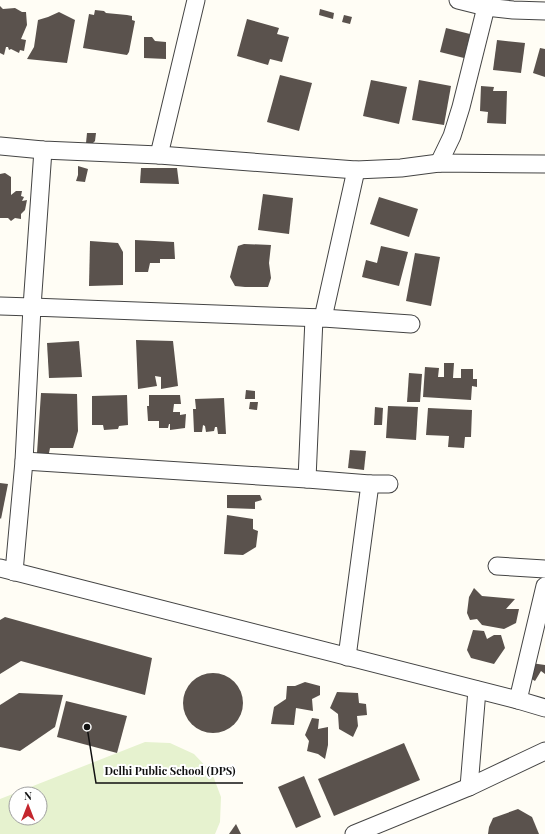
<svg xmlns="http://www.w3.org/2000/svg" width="545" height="834" font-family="'Playfair Display',serif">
	<rect width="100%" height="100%" fill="#fffdf5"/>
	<path fill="#e6f2cf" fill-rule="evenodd" d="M145,742L170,743L194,754L212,773L221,797L220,822L215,834H0V799ZM16,794H40V818H16Z"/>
	<g fill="#5a524d">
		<path d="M0,6L3,9L15,8L22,12H26L27,25L21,39L26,40L24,51L20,50L19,53L11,49L9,50L8,47H6L4,55L0,53Z"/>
		<path d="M320,9L334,13L333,19L319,15Z"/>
		<path d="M95,10L104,11L106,13L127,15L132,16V20L135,21L129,52L127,55L83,48L89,14L94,15Z"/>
		<path d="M59,12L75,20L67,63L27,59L34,47L38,20L48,17Z"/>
		<path d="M344,15L352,17L350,24L342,22Z"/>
		<path d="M247,19L279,28L277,34L289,37L282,62L270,59L268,65L237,56Z"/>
		<path d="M446,28L470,34L464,58L440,52Z"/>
		<path d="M144,37H152L155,41L166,42V59L144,58Z"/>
		<path d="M497,40L525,43L521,73L493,70Z"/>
		<path d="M540,48L545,49V77L533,73Z"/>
		<path d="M280,75L312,83L299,131L267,122Z"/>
		<path d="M371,80L407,87L399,124L363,116Z"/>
		<path d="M419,80L451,86L444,125L412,120Z"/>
		<path d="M481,86L494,87L493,91H507L506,124L487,123L488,112L480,111Z"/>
		<path d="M87,133H96L95,141L92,144L86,143Z"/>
		<path d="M78,166L88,169L85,182L76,181L78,175Z"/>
		<path d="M141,168H177L179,184L140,183Z"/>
		<path d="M5,173L11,177V195L16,191H22L21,196L24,197L22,201L27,200L25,210L21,214V219L15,218L11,221L8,218H0V174Z"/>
		<path d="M263,194L293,198L289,234L258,230Z"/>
		<path d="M379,197L418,209L409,237L370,224Z"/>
		<path d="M135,240L174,242L175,259H160V263H150L148,272H135Z"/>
		<path d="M90,241L118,243L123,252V285L89,286Z"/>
		<path d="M244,244L271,245L269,263L271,278L268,287H245L235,286L230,277L238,246Z"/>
		<path d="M381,246L408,252L399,286L362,277L366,260L377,263Z"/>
		<path d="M415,253L440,257L431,306L406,301Z"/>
		<path d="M136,340L173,341L178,386L161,389V377L155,376L157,386L138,389Z"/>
		<path d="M79,341L82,377L49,378L47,343Z"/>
		<path d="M444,363H454L453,378H461V369H473V379H477V387L472,386L471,400L423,397L425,367L439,368L438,377H444Z"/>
		<path d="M409,373L422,374L420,402H407Z"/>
		<path d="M246,390L255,391V399H245Z"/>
		<path d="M41,393L77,394L78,431L73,448H50L49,453H37Z"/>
		<path d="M127,395L128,425L119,426L118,429L104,430L103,425H92V396Z"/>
		<path d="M149,395H180L181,404H174L173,412H180V415L186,414L185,428L170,430V424H169L168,428H159V421H148L147,406H149Z"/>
		<path d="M224,398L226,434H218L217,427H215L214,431L206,432L205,426L203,425L202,432H194L193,409H196L195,399Z"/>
		<path d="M250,402H258L257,410L249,409Z"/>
		<path d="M388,406L418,407L416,440L386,438Z"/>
		<path d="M375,407L383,408L382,425H374Z"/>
		<path d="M428,408L472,410L471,437H465L464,448L448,447L449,436L426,435Z"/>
		<path d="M350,450L366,451L364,470L348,468Z"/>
		<path d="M0,483L8,484L1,519L0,518Z"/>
		<path d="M227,495H260L262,500L255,502V509L227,508Z"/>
		<path d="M227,515L253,519V529L258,531L256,547L243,555L224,554Z"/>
		<path d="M474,588L482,596L515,599L506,609H519L516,623L504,629L482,625L477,619L470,620L467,613L469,597Z"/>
		<path d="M5,617L152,658L145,695L21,661L0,674V620Z"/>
		<path d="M473,630L484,631L487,639L494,635H501L505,648L494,664L471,658L467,650Z"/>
		<path d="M531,663L545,665V674L541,671L535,681L528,677Z"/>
		<circle cx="213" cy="703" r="30"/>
		<path d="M305,682L320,686V695L312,699L313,711L296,708L294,725L271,724L274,707L286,699L287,686H295Z"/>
		<path d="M337,692L358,693L359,703L366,704L367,715L357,716L358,726L353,737L339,729L338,714L330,708Z"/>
		<path d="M19,693L63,695L55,727L20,751L0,747V705Z"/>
		<path d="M66,701L127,716L117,753L57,737Z"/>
		<path d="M312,718L319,719L318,729L328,727V745L325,759L318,754L307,751L309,741L305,735Z"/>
		<path d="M404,743L420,780L334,816L318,779Z"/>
		<path d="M304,776L321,817L296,828L278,787Z"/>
		<path d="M518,809L532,817L539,834H488L489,827L493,818Z"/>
		<path d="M236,824L241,834H229Z"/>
	</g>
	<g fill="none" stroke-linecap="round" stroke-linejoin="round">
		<defs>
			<g id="minor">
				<path d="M458,0L486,7L513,10L545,11"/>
				<path d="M0,146L43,150L159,155L356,170L401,168L439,163L545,164"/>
				<path d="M159,155L196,0"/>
				<path d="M439,163L452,136L461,107L486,7"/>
				<path d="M0,306L32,307L43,150"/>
				<path d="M323,318L356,170"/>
				<path d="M24,461L307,479L370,484H389"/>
				<path d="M307,479L314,318"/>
				<path d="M497,566L545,569"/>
				<path d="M0,568L518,700L545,708"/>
				<path d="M14,572L24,461L32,307L323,318L411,324"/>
				<path d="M347,657L370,484"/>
				<path d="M518,700L545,586"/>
				<path d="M469,787L477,690"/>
				<path d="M354,834L469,787L545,751"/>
			</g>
		</defs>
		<use href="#minor" stroke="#444" stroke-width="19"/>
		<use href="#minor" stroke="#fff" stroke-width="17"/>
	</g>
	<path fill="none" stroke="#111" stroke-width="1.5" d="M87 727L96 783H243"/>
	<circle fill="#111" stroke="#fff" stroke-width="1.5" cx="87" cy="727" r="4"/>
	<g font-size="11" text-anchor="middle" font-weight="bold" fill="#111" stroke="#fff" stroke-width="4" stroke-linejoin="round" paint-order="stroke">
		<text x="170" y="775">Delhi Public School (DPS)</text>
	</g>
	<g transform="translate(28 806)"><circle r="19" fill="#ffffff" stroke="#a0a0a0"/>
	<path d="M0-3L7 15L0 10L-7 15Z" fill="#c4262e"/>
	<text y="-6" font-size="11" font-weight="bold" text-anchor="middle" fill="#111111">N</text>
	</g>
</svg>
